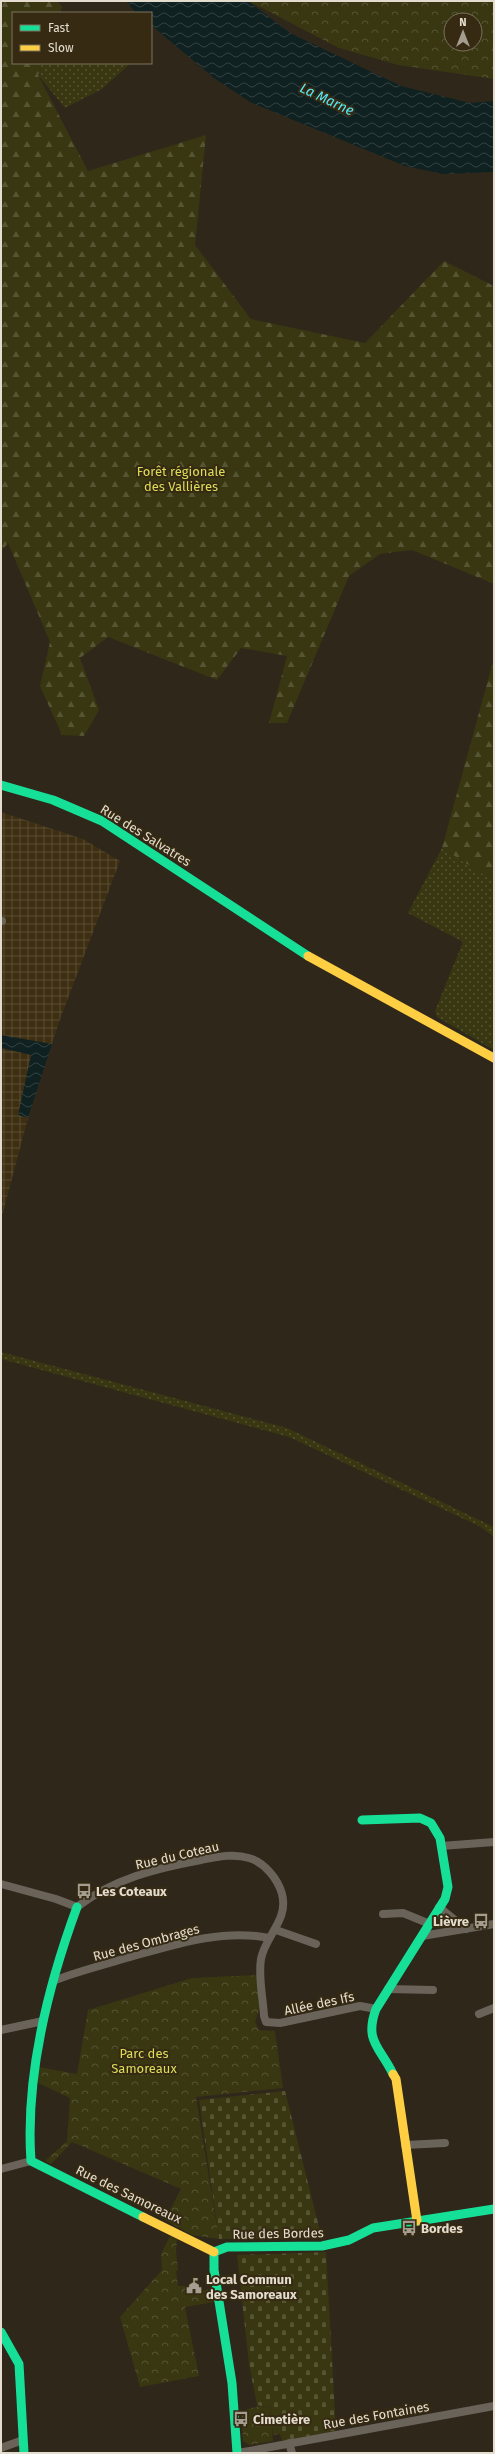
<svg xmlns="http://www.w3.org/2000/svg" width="495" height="2454" font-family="'Fira Sans',sans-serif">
	<defs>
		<pattern id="industrial-grid" width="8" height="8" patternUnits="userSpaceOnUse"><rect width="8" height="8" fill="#3e2f12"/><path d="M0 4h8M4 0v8" fill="none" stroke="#5a4d33"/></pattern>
		<pattern id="grass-dots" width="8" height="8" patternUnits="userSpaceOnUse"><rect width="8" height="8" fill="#383711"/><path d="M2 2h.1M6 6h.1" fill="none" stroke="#555433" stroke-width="1.8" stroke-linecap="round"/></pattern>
		<pattern id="forest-firs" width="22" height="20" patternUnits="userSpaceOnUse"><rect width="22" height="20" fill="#383711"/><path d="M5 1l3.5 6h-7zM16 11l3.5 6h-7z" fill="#555433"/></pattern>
		<pattern id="cemetery-stones" width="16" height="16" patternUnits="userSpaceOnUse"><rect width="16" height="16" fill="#383711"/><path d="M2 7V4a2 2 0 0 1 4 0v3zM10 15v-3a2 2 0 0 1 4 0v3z" fill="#555433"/></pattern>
		<pattern id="park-crowns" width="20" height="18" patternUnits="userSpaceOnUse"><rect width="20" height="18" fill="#383711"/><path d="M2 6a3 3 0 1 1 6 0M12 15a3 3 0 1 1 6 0" fill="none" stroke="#555433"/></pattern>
		<pattern id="water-waves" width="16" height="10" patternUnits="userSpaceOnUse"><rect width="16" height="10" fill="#102121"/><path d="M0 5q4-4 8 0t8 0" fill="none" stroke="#334140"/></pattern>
	</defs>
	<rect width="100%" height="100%" fill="#2e271a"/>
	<path fill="url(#industrial-grid)" d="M1,812L83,839L120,861L59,1022L28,1118L1,1220Z"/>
	<g fill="url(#grass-dots)">
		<path d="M42,63H131L102,89L65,108L38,75Z"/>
		<path d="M442,848L494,881V1050L437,1017L435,1011L463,942L408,913Z"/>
		<path d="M1,1352L287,1428L494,1527V1537L479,1526L289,1437L1,1359Z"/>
	</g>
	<g fill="url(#forest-firs)">
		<path d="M1,1H57L62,7L60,13H13V63H42L38,75L88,171L206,135L195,245L251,319L365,343L444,261L494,286V584L412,550L380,554L349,576L287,723H269L287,656L241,648L217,680L108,637L80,658L99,710L84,736L62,735L40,686L50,642L8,543L1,552Z"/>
		<path d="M494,658V881L442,848Z"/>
	</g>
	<g fill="url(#cemetery-stones)">
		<path d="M285,2091L322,2239H219L199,2100Z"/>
		<path d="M326,2252L336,2431L282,2441L280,2434L273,2435L270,2408L257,2405L249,2364L237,2255Z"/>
	</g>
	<g fill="url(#park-crowns)" fill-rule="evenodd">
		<path d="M248,1H494V79L398,65L339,48ZM451,20H475V44H451Z"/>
		<path d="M257,1975L260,2007L255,2022L259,2030L275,2031L283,2088L196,2097L219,2239L192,2235L165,2220L181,2189L72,2142L51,2164L45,2161L67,2141L70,2098L36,2082L38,2067L77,2074L88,2010L192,1978Z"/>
		<path d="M170,2236L177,2239L176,2250L178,2271H176L178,2286H185L186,2293L212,2289L215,2302L185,2307L199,2376L140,2387L120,2317L162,2270L161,2254Z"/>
		<path d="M259,2406L270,2408L273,2441L249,2445L243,2441L241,2411Z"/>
	</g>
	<g fill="url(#water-waves)">
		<path d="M126,1H248L290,33L401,86L470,103L494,101V172L443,174L405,166L250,102L214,78L151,25V13H136Z"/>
		<path d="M1,1035L52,1044L28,1118L18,1115L31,1055L1,1048Z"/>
	</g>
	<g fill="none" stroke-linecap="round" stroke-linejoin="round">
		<g stroke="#69635a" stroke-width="8">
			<path d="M1,921H2"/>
			<path d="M441,1846L494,1842"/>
			<path d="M1,1884L56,1899L77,1907C113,1879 157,1868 201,1860C216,1857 233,1853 249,1858C264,1862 278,1879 282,1894C289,1920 265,1936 261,1959C258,1976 263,1998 264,2016L266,2022L280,2023L360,2006L376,2009"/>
			<path d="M439,1907L466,1929"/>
			<path d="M383,1914L403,1913L430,1924"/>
			<path d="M276,1930L316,1944"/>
			<path d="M422,1936L494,1924"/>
			<path d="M53,1981C76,1972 100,1966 123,1959C170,1946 221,1928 269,1938"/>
			<path d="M388,1989L433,1990"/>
			<path d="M479,2014L494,2008"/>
			<path d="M1,2030L43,2021"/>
			<path d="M405,2145L445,2143"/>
			<path d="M1,2169L31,2161"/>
			<path d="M289,2443L292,2453"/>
			<path d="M1,2448L23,2440"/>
			<path d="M238,2453L494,2406"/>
		</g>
		<g stroke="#16e098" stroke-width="9">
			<path d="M1,785L53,800L102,821L308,956"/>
			<path d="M362,1820L420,1818L431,1823L440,1838L448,1887L445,1899L376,2009C364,2041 380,2047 393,2074"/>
			<path d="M77,1907C48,1986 25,2076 31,2161L143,2217"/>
			<path d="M1,2332L19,2364L24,2453"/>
			<path d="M237,2453L232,2383L214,2270V2252L227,2247L322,2246L349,2240L373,2228L494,2209"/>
		</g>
		<g stroke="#ffcf43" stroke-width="9">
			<path d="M308,956L494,1058"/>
			<path d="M393,2074L396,2079L417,2221"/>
			<path d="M143,2217L214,2252"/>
		</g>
	</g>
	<defs>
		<symbol id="bus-bare" viewBox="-9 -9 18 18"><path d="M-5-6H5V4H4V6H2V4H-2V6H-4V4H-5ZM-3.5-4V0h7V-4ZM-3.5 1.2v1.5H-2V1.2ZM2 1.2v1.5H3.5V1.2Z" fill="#a49d90" stroke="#362a12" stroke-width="2.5" paint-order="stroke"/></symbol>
		<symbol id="civic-bare" viewBox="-9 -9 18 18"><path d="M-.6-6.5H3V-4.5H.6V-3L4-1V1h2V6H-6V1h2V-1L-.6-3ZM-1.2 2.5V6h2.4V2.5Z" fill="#a49d90" stroke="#362a12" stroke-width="2.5" paint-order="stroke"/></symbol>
	</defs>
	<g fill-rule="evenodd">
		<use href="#bus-bare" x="73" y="1880" width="22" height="22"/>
		<use href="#bus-bare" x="470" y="1910" width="22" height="22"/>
		<use href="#bus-bare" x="398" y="2217" width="22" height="22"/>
		<use href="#civic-bare" x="183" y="2275" width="22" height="22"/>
		<use href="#bus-bare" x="230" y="2408" width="22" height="22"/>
	</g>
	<g text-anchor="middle" stroke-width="4" stroke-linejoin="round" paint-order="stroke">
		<g font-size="13" fill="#dbde59" stroke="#362a12">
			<text x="181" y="476">Forêt régionale<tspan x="181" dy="15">des Vallières</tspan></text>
			<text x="144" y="2058">Parc des<tspan x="144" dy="15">Samoreaux</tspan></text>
		</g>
		<g font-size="13" fill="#e4ddcf" stroke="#362a12">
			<text transform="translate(146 835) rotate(32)" y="5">Rue des Salvatres</text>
			<text transform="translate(177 1855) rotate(-13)" y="5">Rue du Coteau</text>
			<text transform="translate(146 1942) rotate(-15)" y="5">Rue des Ombrages</text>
			<text transform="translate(319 2003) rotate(-12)" y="5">Allée des Ifs</text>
			<text transform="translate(129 2194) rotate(26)" y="5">Rue des Samoreaux</text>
			<text transform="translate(278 2233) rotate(-1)" y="5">Rue des Bordes</text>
			<text transform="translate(376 2415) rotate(-10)" y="5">Rue des Fontaines</text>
		</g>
		<g font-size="13" font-weight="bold" fill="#e4ddcf" stroke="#362a12" text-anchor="start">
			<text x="96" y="1896">Les Coteaux</text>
			<text x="469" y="1926" text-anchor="end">Lièvre</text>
			<text x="421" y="2233">Bordes</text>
			<text x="206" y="2284">Local Commun<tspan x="206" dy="15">des Samoreaux</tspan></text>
			<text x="253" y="2424">Cimetière</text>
		</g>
		<g font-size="14" font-style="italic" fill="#56e7f7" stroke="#362a12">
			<text transform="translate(327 99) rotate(25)" y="5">La Marne</text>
		</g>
	</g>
	<rect width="495" height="2454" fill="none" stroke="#e4ddcf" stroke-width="4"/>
	<rect x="12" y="12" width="140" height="52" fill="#362a12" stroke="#7c725e"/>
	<rect x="20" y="25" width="20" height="6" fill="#16e098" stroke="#7c725e"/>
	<text x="48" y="32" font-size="12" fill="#e4ddcf">Fast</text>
	<rect x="20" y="45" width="20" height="6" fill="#ffcf43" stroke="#7c725e"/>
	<text x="48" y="52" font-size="12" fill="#e4ddcf">Slow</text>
	<g transform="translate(463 32)"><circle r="19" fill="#362a12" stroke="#7c725e"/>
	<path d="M0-3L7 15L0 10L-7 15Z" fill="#a49d90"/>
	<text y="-6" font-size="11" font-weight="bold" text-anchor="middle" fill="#e4ddcf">N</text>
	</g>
</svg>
